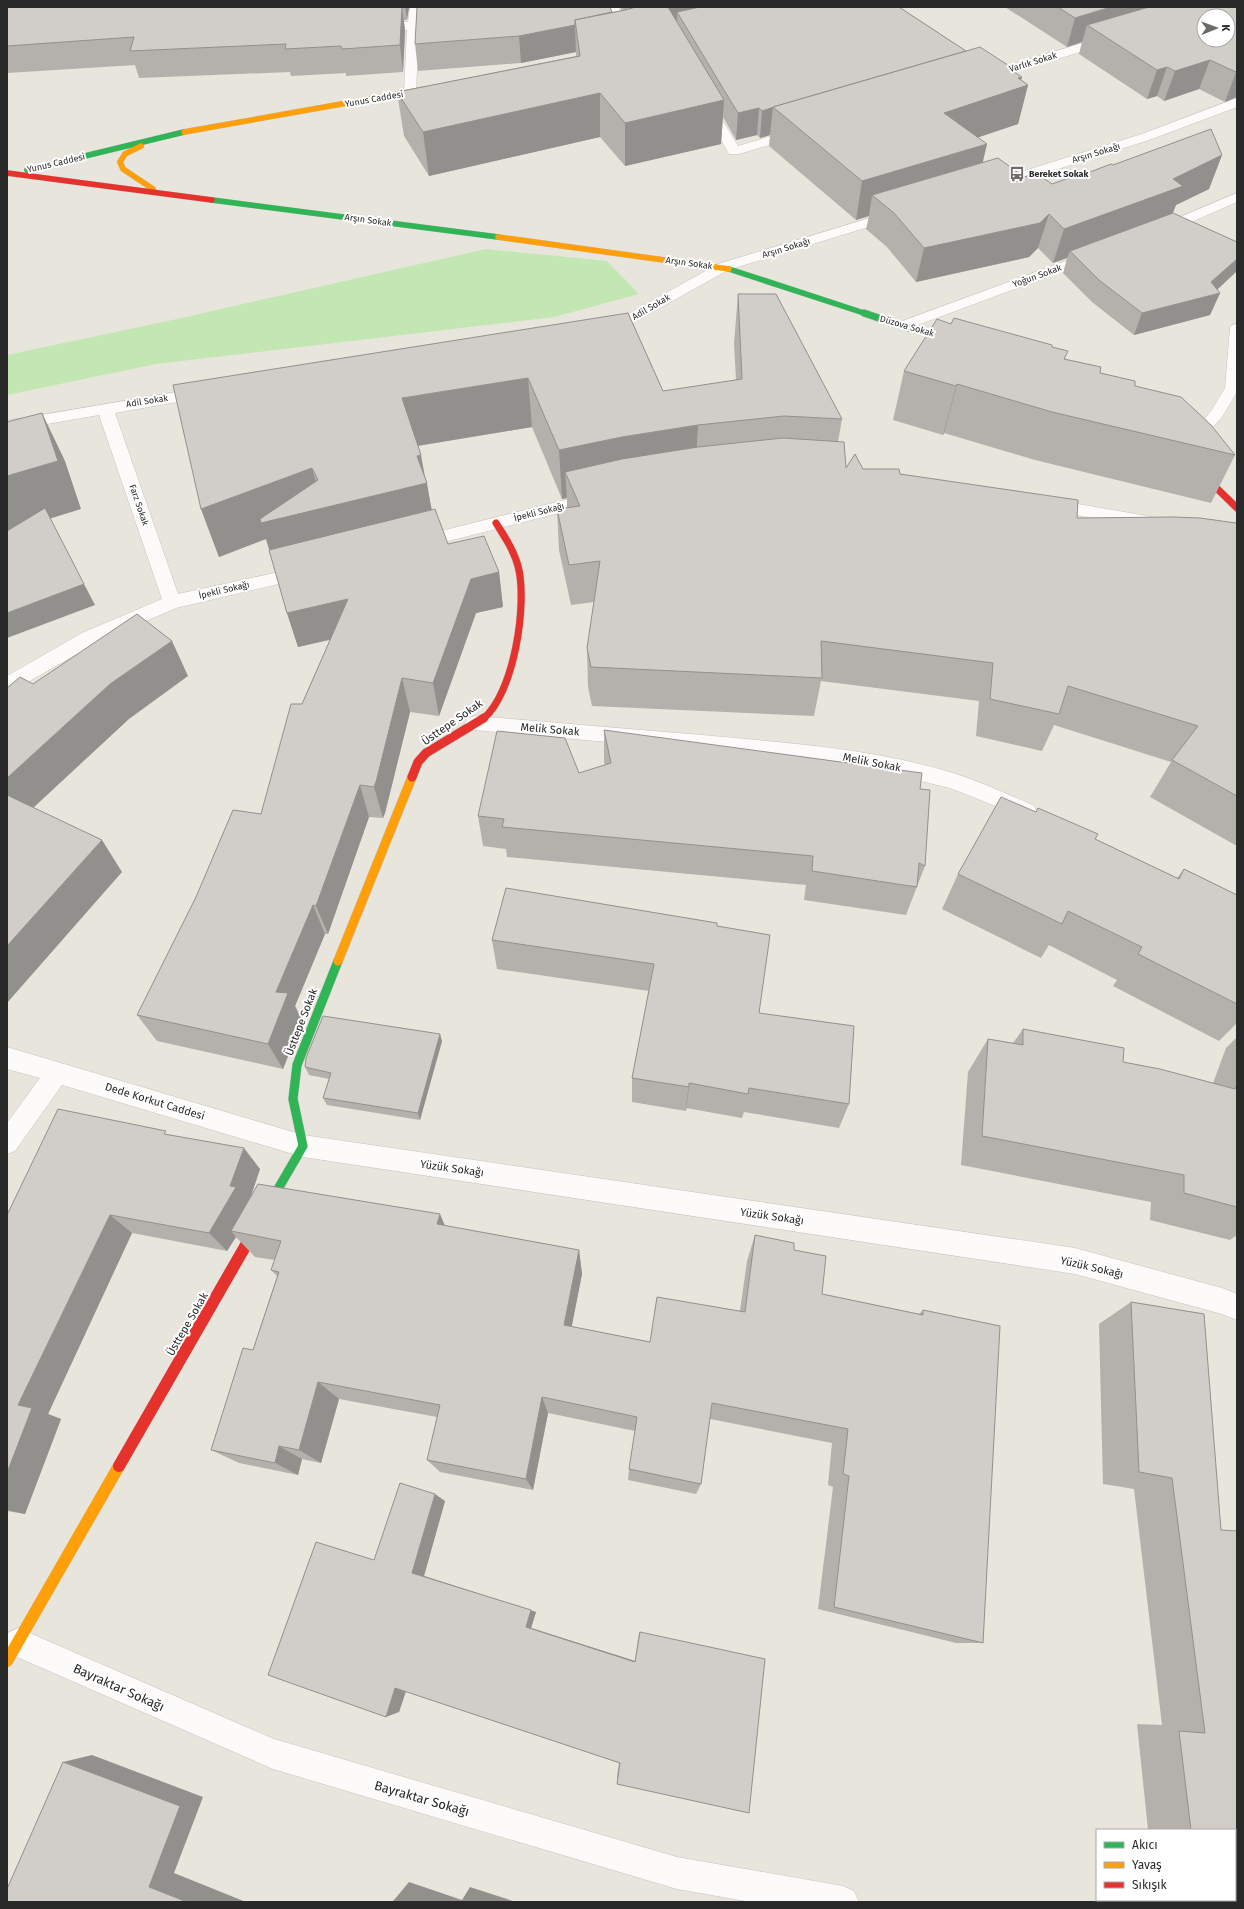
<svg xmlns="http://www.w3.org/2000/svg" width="1244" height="1909" font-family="'Fira Sans',sans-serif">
	<rect width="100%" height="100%" fill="#e8e5dd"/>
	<path fill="#c2e7b2" d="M486,249L607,261L639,294L554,317L156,364L7,395V355L177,319Z"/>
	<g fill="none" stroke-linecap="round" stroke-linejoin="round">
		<defs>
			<path id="lane" d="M1237,324V392L1222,417L1213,427L1192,439L1187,441L1182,439L1180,436L1182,433L1203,421L1211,411L1225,388L1230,328L1232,325Z"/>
			<g id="street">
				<path d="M410,7H422L419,26L416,92L414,95H406L404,92L407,30H374L368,26L374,22H408Z"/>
				<path d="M607,7H619L625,41L623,44H615L613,41Z"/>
				<path d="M1109,35L1113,36L1115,39L1113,42L989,80H981L979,77L981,74Z"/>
				<path d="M1237,98V107L1152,139L999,188H989L987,185L989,182L1142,134Z"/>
				<path d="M707,101L712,102L713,105L738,146L798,128L803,129L805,132L803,135L739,154H729L701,105L702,102Z"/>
				<path d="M1237,193V202L1164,234H1154L1152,231L1154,228Z"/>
				<path d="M896,210L901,211L903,214L901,217L728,270L622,329L604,334L599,332L596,329L599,326L612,323L718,264Z"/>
				<path d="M1093,251L1098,252L1100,255L1098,258L907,329L902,331L897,329L894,326L897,323Z"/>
				<path d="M205,387L211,388L213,392L211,396L115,413L178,594L306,566L312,568L315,572L312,576L176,608L96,643L14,690L7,692V676L82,633L162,599L99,415L7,431V421Z"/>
				<path d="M597,492L603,494L606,498L603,502L417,549L411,547L408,543L411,539L417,537Z"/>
				<path d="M1049,499L1153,517L1159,519L1162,523L1159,527L1153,529L1043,509L1040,505L1043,501Z"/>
				<path d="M475,716C551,722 626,729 702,735C786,743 871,748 953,773C981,782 1008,794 1034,806L1037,812L1034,818L1027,820L983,801L950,788L874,770L794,759L475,730L468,728L465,723L468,718Z"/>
				<path d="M7,1047L303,1135L1075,1248L1222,1288L1237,1294V1320L1222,1314L1075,1274L303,1157L62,1085L15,1151L7,1154V1123L40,1078L7,1069Z"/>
				<path d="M18,1628L274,1739L677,1857L843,1886L854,1891L859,1902H751L677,1889L273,1769L8,1653V1633Z"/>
			</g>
			<g id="fast-far2">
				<path d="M27,170L184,132"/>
				<path d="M212,200L498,237"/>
				<path d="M729,269L867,314"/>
			</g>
			<path id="fast-far1" d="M864,313L902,326L958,340"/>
			<path id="fast" d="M257,1225L303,1146L293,1099L297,1065L338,961"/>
			<g id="slow-far2">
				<path d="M184,132L426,89"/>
				<path d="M141,146L125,154L120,162L123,169L153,189"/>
				<path d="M498,237L729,269"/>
			</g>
			<path id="slow-far1" d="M338,961L412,777"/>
			<path id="slow" d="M7,1661L119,1466"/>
			<path id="jam-far3" d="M7,173L212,200"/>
			<g id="jam-far2">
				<path d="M1196,468L1237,508"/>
				<path d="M483,719C514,694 528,603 518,566C514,551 505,537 496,523"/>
			</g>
			<g id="jam-far1">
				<path d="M412,777L418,762L426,753L484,718"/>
				<path d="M249,1239L257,1225"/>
			</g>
			<path id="jam" d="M119,1466L250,1238"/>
		</defs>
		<use href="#lane" stroke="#c5c3c3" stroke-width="1"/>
		<use href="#street" stroke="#c5c3c3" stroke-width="1"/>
		<use href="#fast-far2" stroke="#c5c3c3" stroke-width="6"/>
		<use href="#fast-far1" stroke="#c5c3c3" stroke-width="8"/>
		<use href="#fast" stroke="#c5c3c3" stroke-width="10"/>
		<use href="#slow-far2" stroke="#c5c3c3" stroke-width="6"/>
		<use href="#slow-far1" stroke="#c5c3c3" stroke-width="10"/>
		<use href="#slow" stroke="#c5c3c3" stroke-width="12"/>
		<use href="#jam-far3" stroke="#c5c3c3" stroke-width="6"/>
		<use href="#jam-far2" stroke="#c5c3c3" stroke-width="8"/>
		<use href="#jam-far1" stroke="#c5c3c3" stroke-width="10"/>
		<use href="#jam" stroke="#c5c3c3" stroke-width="12"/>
		<use href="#lane" fill="#fcfbfa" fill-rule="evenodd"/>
		<use href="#street" fill="#fcfbfa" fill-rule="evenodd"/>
		<use href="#fast-far2" stroke="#30b455" stroke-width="5.5"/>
		<use href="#fast-far1" stroke="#30b455" stroke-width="7"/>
		<use href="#fast" stroke="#30b455" stroke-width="9"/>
		<use href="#slow-far2" stroke="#ff9f0a" stroke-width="5.5"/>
		<use href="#slow-far1" stroke="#ff9f0a" stroke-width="9"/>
		<use href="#slow" stroke="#ff9f0a" stroke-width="12"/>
		<use href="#jam-far3" stroke="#e5322d" stroke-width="5.5"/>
		<use href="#jam-far2" stroke="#e5322d" stroke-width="7"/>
		<use href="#jam-far1" stroke="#e5322d" stroke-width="9"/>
		<use href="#jam" stroke="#e5322d" stroke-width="12"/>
	</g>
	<g fill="#b4b1ad">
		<path d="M7,7H409L407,20H404L405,31L403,72L346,76V73L291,76L290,72L139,78L135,65L7,73Z"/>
		<path d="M621,7H899L966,51L1016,73L1021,80L1028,85L1018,124L978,137L983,163L1024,177L1052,184L1113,165L1222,155L1209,189L1176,205L1172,213L1237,242V271L1217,290L1220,293L1210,315L1134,335L1092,302L1063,273L1067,258L1053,263L1038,248L1029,257L916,282L887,247L866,229L869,216L856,220L769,146L770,135L760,138L757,135L736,140L723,117L721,144L625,166L600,137L429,176L404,136L397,92L576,56V52L521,63L418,71L415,44L612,12L621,11Z"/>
		<path d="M1005,7H1237V97L1225,102L1199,89L1164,101L1157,96L1147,99L1079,54L1082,42L1067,47Z"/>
		<path d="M738,294L842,419L838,442L846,468L900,474L1077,518L1237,526V846L1150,797L1171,762L1054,725L1042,751L976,736L979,701L821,681L814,716L592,706L588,687L587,648L594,602L571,605L559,550L557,509L567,508V498L562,499L532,427L418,446L432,510L448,544L499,572L503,607L476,613L439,716L410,712L385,813L383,818L369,817L328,934H325L295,1006L302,1020L283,1069L157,1041L137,1015L261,814L302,704L330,640L298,647L287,613L266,539L219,557L201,509L628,313L663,391L736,380L734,343Z"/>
		<path d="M951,324L1052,347L1066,359L1135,386L1235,455L1211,503L1035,460L944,433L943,435L893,420L904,371Z"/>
		<path d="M604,730L920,789L925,866L906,915L804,900L806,885L507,857L506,849L483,846L478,816L579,773L605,765L604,762Z"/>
		<path d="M1095,839L1177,878L1184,869L1237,895V1023L1219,1041L1113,986L1117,980L1049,945L1041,958L942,909L958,874Z"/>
		<path d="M717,926L759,1013L849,1104L839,1128L744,1112L742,1118L686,1108V1111L632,1102V1078L649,991L497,969L492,940Z"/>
		<path d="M1023,1029L1123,1062L1213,1083L1226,1048L1237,1037V1235L1230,1240L1150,1220L1151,1202L961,1165L968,1072L988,1039L1013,1043Z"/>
		<path d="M442,1041L420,1120L327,1105L323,1098L329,1079L309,1075L305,1067Z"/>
		<path d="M168,1134L260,1169L250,1198L445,1226L579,1250L582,1274L571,1327L650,1342L740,1311L747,1261L755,1235L794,1250L822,1294L919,1314L923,1310L983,1643H956L818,1609L833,1487L828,1485L832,1443L710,1419L701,1484L696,1494L628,1480L629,1469L635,1431L548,1413L533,1490L440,1472L427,1460L437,1417L339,1399L321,1463L302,1459L298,1475L239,1463L211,1450L253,1350L277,1276L271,1270L275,1260L255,1257L236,1237L227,1251L132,1233L48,1414L61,1419L25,1514L7,1511V1215Z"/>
		<path d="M1131,1302L1204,1314L1235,1830H1148L1137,1724L1162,1725L1134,1489L1103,1484L1099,1324Z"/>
		<path d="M445,1501L424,1576L536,1612L531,1628L635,1661L639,1632H640L617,1784V1775L619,1763L406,1691L399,1712L374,1560Z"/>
	</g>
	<g fill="#92908d">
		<path d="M402,7L405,31L403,72L400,45Z"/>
		<path d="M405,7H409L407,20Z"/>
		<path d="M657,7H766L677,12V29Z"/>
		<path d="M1111,7H1200L1087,25L1082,42L1067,47L1075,18Z"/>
		<path d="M575,25L576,52L521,63L519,36Z"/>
		<path d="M1210,60L1199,89L1164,101L1175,71Z"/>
		<path d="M1167,67L1157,96L1147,99L1157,70Z"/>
		<path d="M1017,71L1012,90L1018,78L1022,77L1019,88L1028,85L1018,124L935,152L944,113Z"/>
		<path d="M1236,72H1237V97L1225,102Z"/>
		<path d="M600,93V137L429,176L423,132Z"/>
		<path d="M724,100L721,144L625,166V123Z"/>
		<path d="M773,107L770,135L760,138L762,111Z"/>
		<path d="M759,108L757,135L736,140L738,113Z"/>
		<path d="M987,144L978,183L872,195L869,216L856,220L862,181Z"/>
		<path d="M1222,155L1209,189L1176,205L1170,220L1070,251L1067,258L1053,263L1064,229L1173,179Z"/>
		<path d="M1049,214L1038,248L1029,257L916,282L924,248Z"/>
		<path d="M1237,259V271L1210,296L1220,293L1210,315L1134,335L1142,313L1211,282Z"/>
		<path d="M528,378L532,427L410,447L402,398Z"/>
		<path d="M957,384L944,433L943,435L956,386Z"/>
		<path d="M42,413L65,461L81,509L7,532V476Z"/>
		<path d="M698,425L695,474L565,472L567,498L562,499L559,450L622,437Z"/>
		<path d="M421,455L426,483H427L435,531L276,571L266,539L219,557L201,509L312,468L323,508L417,456Z"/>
		<path d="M499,572L503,607L476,613L439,716L433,683L471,579Z"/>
		<path d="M84,584L95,605L7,638V613Z"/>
		<path d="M348,599L357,633L298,647L287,613Z"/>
		<path d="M172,641L188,676L129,719L19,821L7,805V778L110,684Z"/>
		<path d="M402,678L410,712L385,813L383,818L374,787Z"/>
		<path d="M360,785L369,817L328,934L316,906Z"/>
		<path d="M102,840L122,872L7,1003V946Z"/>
		<path d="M313,905L325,934L295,1006L302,1020L283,1069L268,1044L276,992Z"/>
		<path d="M440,1034L442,1041L420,1120L418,1113Z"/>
		<path d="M689,1083L686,1108V1111L689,1087Z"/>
		<path d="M244,1148L260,1169L249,1202L231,1231L236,1237L227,1251L209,1233L230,1186Z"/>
		<path d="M440,1214L451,1240L437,1224Z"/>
		<path d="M110,1215L132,1233L48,1414L61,1419L25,1514L7,1510V1473L18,1405Z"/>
		<path d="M579,1250L582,1274L568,1346L564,1325Z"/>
		<path d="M318,1382L339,1399L321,1463L299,1450Z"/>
		<path d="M542,1397L548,1413L533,1490L526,1479Z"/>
		<path d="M279,1446L302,1459L298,1475L275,1463Z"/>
		<path d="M435,1494L445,1501L424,1576L536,1612L531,1628L635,1661V1662L526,1627L412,1573Z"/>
		<path d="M408,1685L399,1712L386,1717L395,1688Z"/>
		<path d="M92,1755L203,1797L174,1873L246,1902H187L149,1887L63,1762Z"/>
		<path d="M409,1882L462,1900L470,1887L516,1902H401L394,1900Z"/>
	</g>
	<g fill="#d1cec9" stroke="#92908d" fill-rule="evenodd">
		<path d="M7,7H402L400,45L342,49L341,46L285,49L286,44L130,51L134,37L7,46Z"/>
		<path d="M417,7H610L612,12L575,20V25L519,36L415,44Z"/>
		<path d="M626,7H636L626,10Z"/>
		<path d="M636,7H668L724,100L625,123L600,93L423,132L397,92L580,56L575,20L625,10Z"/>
		<path d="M700,7H899L966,51L773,107H774L762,111L759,108L738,113L677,12Z"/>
		<path d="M1058,7H1111L1075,18Z"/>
		<path d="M1149,7H1237V72H1236L1210,60L1175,71L1167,67L1157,70L1087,25ZM1204,16H1228V40H1204Z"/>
		<path d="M980,47L1017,71L1014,72L1022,77L1018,78L1028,85L944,113L987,144L862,181L773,107Z"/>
		<path d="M1211,129L1222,155L1173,179L1183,186L1064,229L1049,214L1040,223L924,248L894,213L872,195L998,158L1024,177L1036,173L1052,184L1088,171L1090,172L1111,164L1113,165Z"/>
		<path d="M1173,213L1237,242V259L1211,282L1220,293L1142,313L1099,280L1070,251Z"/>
		<path d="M738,294H776L842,419L784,416L698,425L622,437L559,450L528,378L402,398L421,455L417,456L427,483L261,523L260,519L318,480L312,468L201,509L173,385L628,313L663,391L742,379Z"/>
		<path d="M954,318L1052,345V347L1068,351L1064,359L1101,367L1100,373L1135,381V386L1181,397L1211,425L1235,455L1052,412L957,384L956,386L904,371L937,319L951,324Z"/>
		<path d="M42,413L58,461L7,476V422Z"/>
		<path d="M783,438L844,442L846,468L855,454L863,469H899L900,474L1078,500L1077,518L1174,517L1200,518L1236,523L1237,526V796L1172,760L1198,726L1068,686L1059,714L990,699L993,663L821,641L822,678L591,667L587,648L600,561L569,565L557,509L580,506L565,472L622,459L698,447Z"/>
		<path d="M45,508L84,584L7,613V531Z"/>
		<path d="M435,509L448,544L484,536L499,572L471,579L433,683L402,678L376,782L374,787L360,785L316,906L313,905L276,992L288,993L268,1044L137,1015L196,897L233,810L261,814L291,704H302L348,599L287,613L269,550Z"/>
		<path d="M137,614L172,641L110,684L7,778V688L20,677L33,684Z"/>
		<path d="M604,730L922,773L920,789L930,790L925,866L919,863L917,887L812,871L813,856L502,827L504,819L478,816L497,731L565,738L579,773L611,763Z"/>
		<path d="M7,795L102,840L7,946Z"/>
		<path d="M1001,797L1036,812L1038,808L1098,834L1095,839L1179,879L1184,869L1237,895V1004L1138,954L1142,947L1068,911L1062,924L958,874Z"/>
		<path d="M506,888L717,923V926L770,935L759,1013L854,1026L849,1104L749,1088L748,1094L689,1083V1087L632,1078L654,964L492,940Z"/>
		<path d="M323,1016L440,1034L418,1113L323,1098L331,1073L305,1067L306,1058Z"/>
		<path d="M1023,1029L1124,1048L1123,1062L1160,1069L1235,1089L1237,1084V1207L1184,1193V1175L982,1136L988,1039L1023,1045Z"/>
		<path d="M58,1109L166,1131L164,1134L244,1148L230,1186L236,1187L209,1233L110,1215L18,1405L32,1408L7,1473V1215Z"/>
		<path d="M258,1184L440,1214L437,1224L579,1250L564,1325L650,1342L657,1297L745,1312L755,1235L794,1243V1250L826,1256L822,1294L923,1315V1310L1000,1326L983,1643L834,1607L849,1476L843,1474L848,1429L712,1403L701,1484L629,1469L637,1417L542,1397L526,1479L427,1460L440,1405L318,1382L299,1450L279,1446L275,1463L211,1450L243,1348L253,1350L279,1272L271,1270L281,1241L231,1231Z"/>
		<path d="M1131,1302L1204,1314L1221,1530L1237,1531V1898L1235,1897V1830H1191L1179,1731L1205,1733L1172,1478L1139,1472Z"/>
		<path d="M400,1483L435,1494L412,1573L531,1610L526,1627L635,1662L640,1632L765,1659L749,1813L617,1784L620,1763L395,1688L386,1717L268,1675L316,1542L374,1560Z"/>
		<path d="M63,1762L180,1806L149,1887L187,1902H7V1889Z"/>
		<path d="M394,1900L401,1902H393Z"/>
	</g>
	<defs>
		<symbol id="bus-bare" viewBox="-9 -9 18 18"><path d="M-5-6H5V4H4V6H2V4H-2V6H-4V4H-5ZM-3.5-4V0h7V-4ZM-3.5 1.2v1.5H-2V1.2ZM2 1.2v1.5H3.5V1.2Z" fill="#6c6b68" stroke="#fff" stroke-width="2.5" paint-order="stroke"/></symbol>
	</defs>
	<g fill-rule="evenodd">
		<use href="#bus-bare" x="1006" y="163" width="22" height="22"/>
	</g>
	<g text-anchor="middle" stroke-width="4" stroke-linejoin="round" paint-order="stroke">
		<g font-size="9" fill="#292929" stroke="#fff">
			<text transform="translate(1033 62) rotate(-17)" y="3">Varlık Sokak</text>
			<text transform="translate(374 99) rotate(-10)" y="3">Yunus Caddesi</text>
			<text transform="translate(1096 153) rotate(-17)" y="3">Arşın Sokağı</text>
			<text transform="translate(56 163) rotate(-13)" y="3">Yunus Caddesi</text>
			<text transform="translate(368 220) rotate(8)" y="3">Arşın Sokak</text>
			<text transform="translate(786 248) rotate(-17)" y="3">Arşın Sokağı</text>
			<text transform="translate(689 263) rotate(8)" y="3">Arşın Sokak</text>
			<text transform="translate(1037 276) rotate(-20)" y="3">Yoğun Sokak</text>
			<text transform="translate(651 307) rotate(-30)" y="3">Adil Sokak</text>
			<text transform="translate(907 326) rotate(16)" y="3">Düzova Sokak</text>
			<text transform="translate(147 401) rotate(-9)" y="3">Adil Sokak</text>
			<text transform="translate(139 505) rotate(71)" y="3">Farz Sokak</text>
			<text transform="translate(539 512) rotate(-14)" y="3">İpekli Sokağı</text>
			<text transform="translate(224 590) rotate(-13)" y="3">İpekli Sokağı</text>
		</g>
		<g font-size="9" font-weight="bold" fill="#292929" stroke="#fff" text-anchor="start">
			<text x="1029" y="177">Bereket Sokak</text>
		</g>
		<g font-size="11" fill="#292929" stroke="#fff">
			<text transform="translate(452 722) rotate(-35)" y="4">Üsttepe Sokak</text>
			<text transform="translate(550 729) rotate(5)" y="4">Melik Sokak</text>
			<text transform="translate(872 762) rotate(11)" y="4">Melik Sokak</text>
			<text transform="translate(301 1022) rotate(-69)" y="4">Üsttepe Sokak</text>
			<text transform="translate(155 1101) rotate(17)" y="4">Dede Korkut Caddesi</text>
			<text transform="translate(452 1168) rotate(8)" y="4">Yüzük Sokağı</text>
			<text transform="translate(772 1216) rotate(8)" y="4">Yüzük Sokağı</text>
			<text transform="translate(1092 1267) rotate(13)" y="4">Yüzük Sokağı</text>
			<text transform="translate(187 1324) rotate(-60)" y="4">Üsttepe Sokak</text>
		</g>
		<g font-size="13" fill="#292929" stroke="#fff">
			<text transform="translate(119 1687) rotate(24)" y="5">Bayraktar Sokağı</text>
			<text transform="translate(422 1798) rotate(16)" y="5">Bayraktar Sokağı</text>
		</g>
	</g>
	<rect width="1244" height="1909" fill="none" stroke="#292929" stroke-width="16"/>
	<rect x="1096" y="1829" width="140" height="72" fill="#ffffff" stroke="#a9a9a9"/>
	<rect x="1104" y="1842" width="20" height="6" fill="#30b455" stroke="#a9a9a9"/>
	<text x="1132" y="1849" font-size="12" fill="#292929">Akıcı</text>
	<rect x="1104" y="1862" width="20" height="6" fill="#ff9f0a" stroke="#a9a9a9"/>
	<text x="1132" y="1869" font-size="12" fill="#292929">Yavaş</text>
	<rect x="1104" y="1882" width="20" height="6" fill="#e5322d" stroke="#a9a9a9"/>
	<text x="1132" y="1889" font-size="12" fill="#292929">Sıkışık</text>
	<g transform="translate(1216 28) rotate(89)"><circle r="19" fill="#ffffff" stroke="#a9a9a9"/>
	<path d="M0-3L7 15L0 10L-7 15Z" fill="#6c6b68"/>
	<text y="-6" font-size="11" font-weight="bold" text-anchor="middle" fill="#292929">K</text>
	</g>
</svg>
